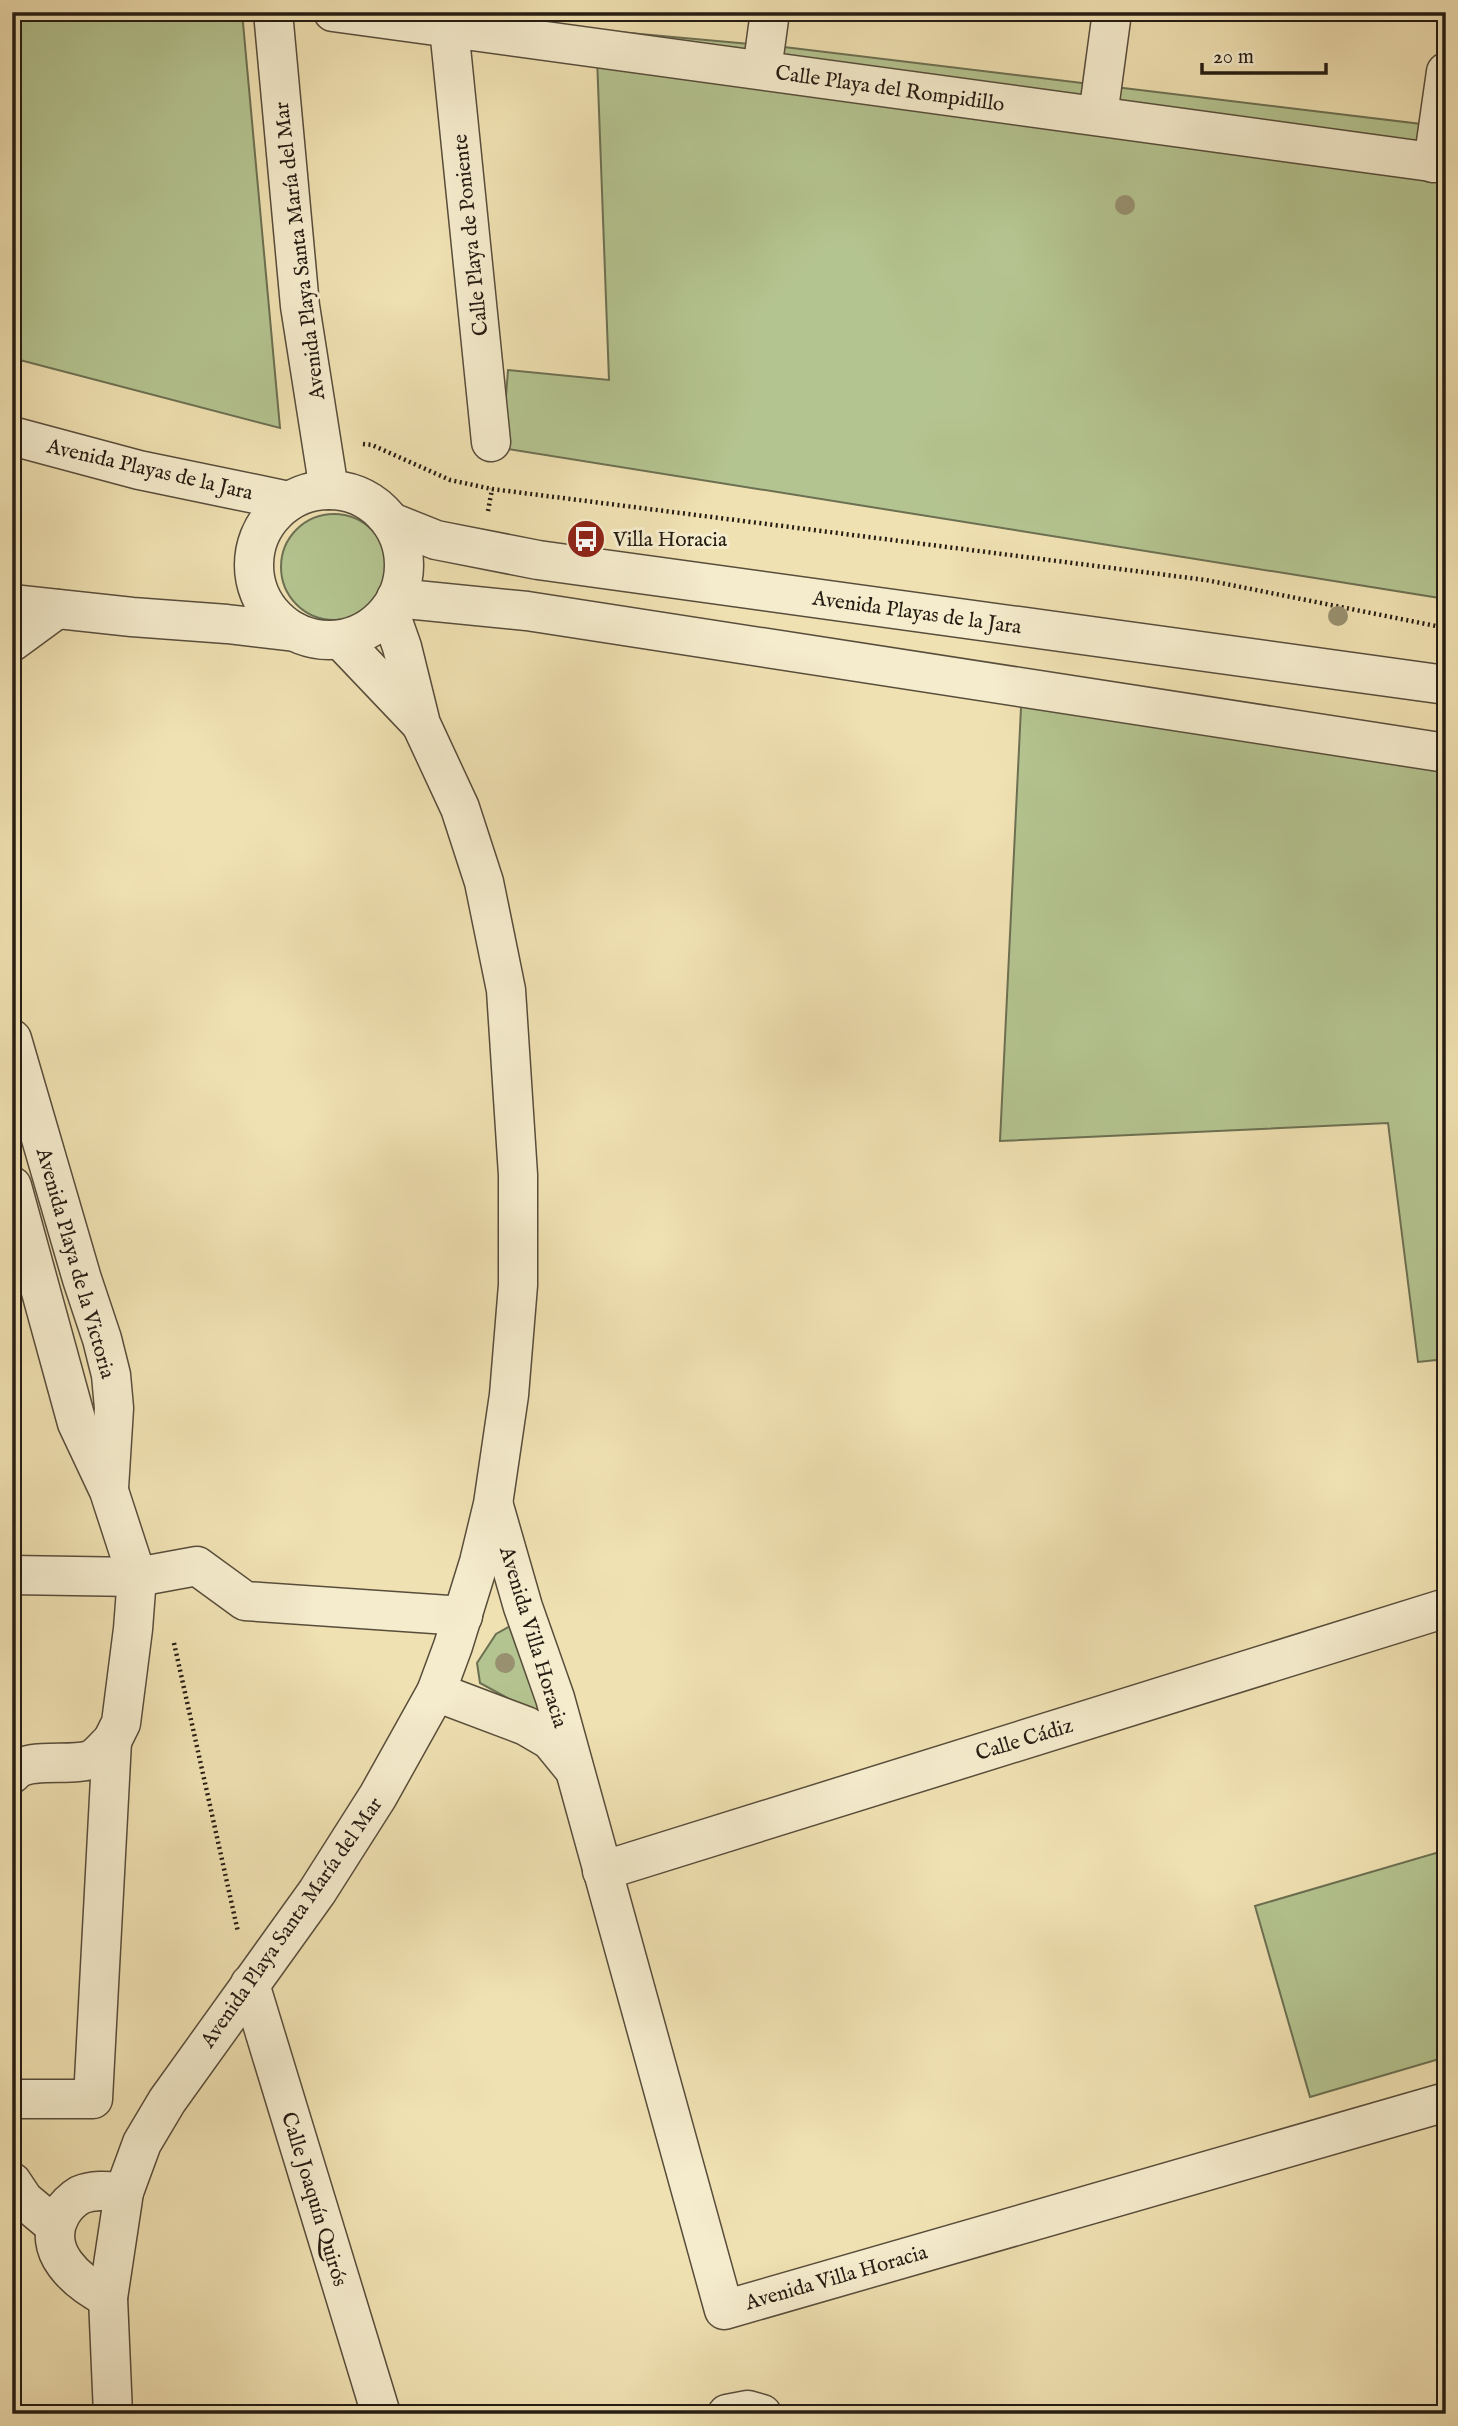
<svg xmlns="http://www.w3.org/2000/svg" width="1458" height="2426" font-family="'IM FELL English',serif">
	<rect width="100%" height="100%" fill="#f0e1b2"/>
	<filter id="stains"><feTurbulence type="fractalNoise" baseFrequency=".00286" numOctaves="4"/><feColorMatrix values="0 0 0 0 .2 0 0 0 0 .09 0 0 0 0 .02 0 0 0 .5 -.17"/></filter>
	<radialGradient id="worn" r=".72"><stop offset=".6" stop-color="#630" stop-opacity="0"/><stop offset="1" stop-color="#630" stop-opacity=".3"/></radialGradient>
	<g fill="#b4c490" stroke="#6c7052" stroke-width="2">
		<path d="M12,12H242L280,428L12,358Z"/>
		<path d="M596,30L784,47L1446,127V599L502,448L508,370L609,380Z"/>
		<circle cx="334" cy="567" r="53"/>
		<path d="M1022,687L1446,753V1359L1418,1362L1388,1123L1000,1141Z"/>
		<path d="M514,1624L542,1717L480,1683L477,1663L496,1634Z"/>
		<path d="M1446,1850V2057L1310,2097L1255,1906Z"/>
	</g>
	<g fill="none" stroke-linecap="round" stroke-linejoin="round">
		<defs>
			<g id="minor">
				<path d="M273,12L300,306L329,490"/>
				<path d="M333,12L1446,164"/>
				<path d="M449,28L491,442"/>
				<path d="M762,70L770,12"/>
				<path d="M1098,116L1112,12"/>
				<path d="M1433,163L1446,72"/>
				<path d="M12,436L139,470L289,501"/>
				<circle cx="329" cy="565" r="75"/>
				<path d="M391,522L436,540L538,560L1446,685"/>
				<path d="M396,598L527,611L1446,753"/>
				<path d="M12,604L132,617L227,624L295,632"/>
				<path d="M341,640L419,722"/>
				<path d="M12,642L57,609"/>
				<path d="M12,1039L82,1279L102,1339L111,1375L114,1408L109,1488"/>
				<path d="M12,1186L77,1423L109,1491L137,1577L133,1629L121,1723L112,1741"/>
				<path d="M494,1506L523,1607L555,1698L724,2310L1446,2102"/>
				<path d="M12,1575L137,1577L197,1566L245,1601L463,1616"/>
				<path d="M436,1692L526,1726L550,1740L573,1768"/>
				<path d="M12,1774C26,1756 69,1767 90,1760C98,1757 105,1747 112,1741L93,2099H12"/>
				<path d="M602,1871L1446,1608"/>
				<path d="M250,1984L381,2414"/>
				<path d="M12,2182L24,2200L55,2226"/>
				<path d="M108,2298C77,2282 40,2251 61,2214C65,2207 73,2199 80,2195C94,2189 110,2191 124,2192"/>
				<path d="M113,2414L108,2298L124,2192L142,2143L167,2101L317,1892L378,1796L436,1692L453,1646L479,1562L493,1504L509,1395L518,1285V1175L506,990L484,882L460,808L421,724L402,647L389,610"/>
				<path d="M727,2414L748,2410L762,2414"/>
			</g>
		</defs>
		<use href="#minor" stroke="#584d3b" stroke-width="41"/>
		<g stroke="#251c13" stroke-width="4.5" stroke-dasharray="2 3.5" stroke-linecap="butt">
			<path d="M363,444L372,445L450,480L492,489L1206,580L1446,628"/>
			<path d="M488,511L492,489"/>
			<path d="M174,1643L238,1932"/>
		</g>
		<use href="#minor" stroke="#f5eccd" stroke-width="38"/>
	</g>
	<g fill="#98906f">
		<circle cx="1125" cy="205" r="10"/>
		<circle cx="1338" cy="616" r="10"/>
		<circle cx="505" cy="1663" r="10"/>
	</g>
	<defs>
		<symbol id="bus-disc" viewBox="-11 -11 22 22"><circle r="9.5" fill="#8f2418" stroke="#f5eccd"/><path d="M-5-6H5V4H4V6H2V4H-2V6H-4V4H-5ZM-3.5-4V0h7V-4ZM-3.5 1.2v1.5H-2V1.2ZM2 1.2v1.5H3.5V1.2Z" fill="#fff"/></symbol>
	</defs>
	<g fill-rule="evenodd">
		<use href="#bus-disc" x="564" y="517" width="44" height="44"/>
	</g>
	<g text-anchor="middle" stroke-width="6" stroke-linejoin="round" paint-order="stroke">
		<g font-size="21" fill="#251c13" stroke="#f5eccd">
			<text transform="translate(890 88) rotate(8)" y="7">Calle Playa del Rompidillo</text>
			<text transform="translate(470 235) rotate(-96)" y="7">Calle Playa de Poniente</text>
			<text transform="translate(299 251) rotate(-97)" y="7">Avenida Playa Santa María del Mar</text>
			<text transform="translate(150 469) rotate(13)" y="7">Avenida Playas de la Jara</text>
			<text transform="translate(917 612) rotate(8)" y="7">Avenida Playas de la Jara</text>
			<text transform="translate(76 1263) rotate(74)" y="7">Avenida Playa de la Victoria</text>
			<text transform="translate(534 1637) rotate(73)" y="7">Avenida Villa Horacia</text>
			<text transform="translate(1024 1739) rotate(-17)" y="7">Calle Cádiz</text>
			<text transform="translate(291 1922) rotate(-55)" y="7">Avenida Playa Santa María del Mar</text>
			<text transform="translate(315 2199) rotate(73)" y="7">Calle Joaquín Quirós</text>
			<text transform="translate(836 2277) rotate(-16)" y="7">Avenida Villa Horacia</text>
		</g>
		<g font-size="21" fill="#251c13" stroke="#f5eccd" text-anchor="start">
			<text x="613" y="546">Villa Horacia</text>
		</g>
	</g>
	<rect width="1458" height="2426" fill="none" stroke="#f0e1b2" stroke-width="42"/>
	<rect x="14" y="14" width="1430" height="2398" fill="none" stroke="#251c13" stroke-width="3.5"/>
	<rect x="21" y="21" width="1416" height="2384" fill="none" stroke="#251c13" stroke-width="2"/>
	<path d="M1202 63v10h124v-10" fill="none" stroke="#251c13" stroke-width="3.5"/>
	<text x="1213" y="63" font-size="21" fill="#251c13" stroke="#f5eccd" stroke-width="5" paint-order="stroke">20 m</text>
	<rect width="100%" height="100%" filter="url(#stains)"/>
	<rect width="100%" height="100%" fill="url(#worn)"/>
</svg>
